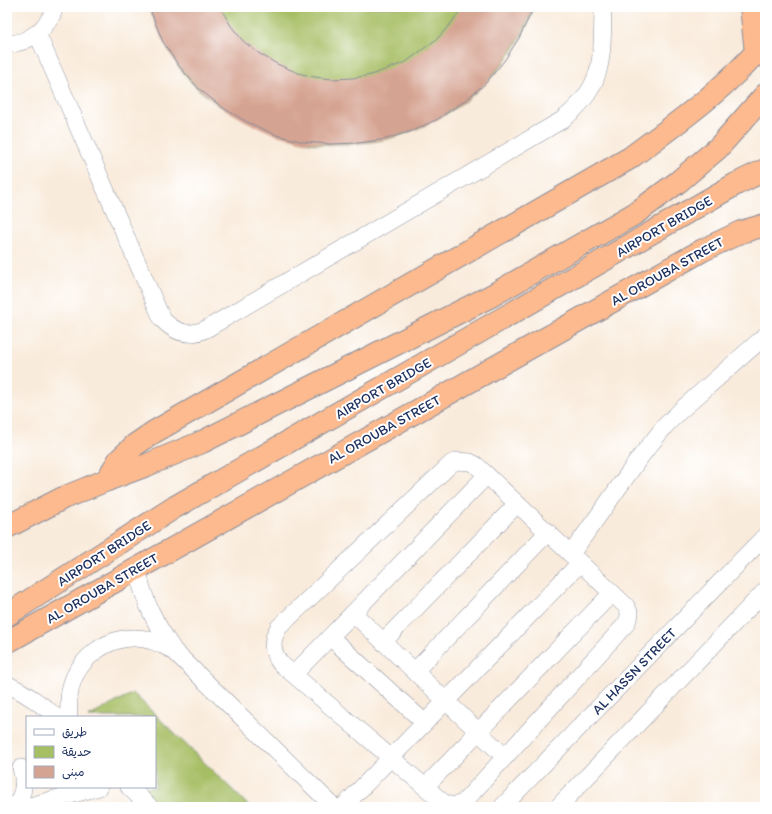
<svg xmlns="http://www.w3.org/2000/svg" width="772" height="814" font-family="Itim,'Playpen Sans Arabic',sans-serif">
	<rect width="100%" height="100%" fill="#fff"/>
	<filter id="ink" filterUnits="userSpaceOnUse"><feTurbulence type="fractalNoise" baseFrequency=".025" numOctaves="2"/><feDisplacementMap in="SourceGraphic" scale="8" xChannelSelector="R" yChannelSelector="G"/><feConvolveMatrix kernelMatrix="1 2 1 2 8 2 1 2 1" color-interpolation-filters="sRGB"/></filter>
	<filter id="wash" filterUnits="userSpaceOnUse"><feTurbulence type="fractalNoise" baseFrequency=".012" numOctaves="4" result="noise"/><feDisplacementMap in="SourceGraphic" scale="16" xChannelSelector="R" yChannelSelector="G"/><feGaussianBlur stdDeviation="0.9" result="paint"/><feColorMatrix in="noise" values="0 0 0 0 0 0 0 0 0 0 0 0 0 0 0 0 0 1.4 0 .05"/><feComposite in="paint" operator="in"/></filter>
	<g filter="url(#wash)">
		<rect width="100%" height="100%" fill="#f9ebdb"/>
		<g fill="#a6be64" stroke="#607661">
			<path d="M149,7H534C512,72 453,122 387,139C375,142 361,143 348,144C334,144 317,146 303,141C288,137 273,129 258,123C247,118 233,114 222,107C214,102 206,95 198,89C174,66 161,37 149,7Z"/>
			<path d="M133,693L250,807H159L138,787H155V717H88Z"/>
		</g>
		<g id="blocks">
			<path fill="#d5a391" d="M149,7H220L231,26L243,41L260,54L277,64L298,73L315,77L332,79L353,78L371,75L406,62L438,38L452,22L462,7H534L519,38L504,61L485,84L463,102L438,119L412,131L386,139L359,143L330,144L304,142L276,135L247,122L223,108L198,88L178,65L163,42Z"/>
		</g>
	</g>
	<g filter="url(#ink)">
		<use href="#blocks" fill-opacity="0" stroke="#8a8d9c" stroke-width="1"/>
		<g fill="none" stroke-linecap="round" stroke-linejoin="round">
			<defs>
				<g id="minor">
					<path d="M37,33L162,319C176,334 191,337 208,328L562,120C605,87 602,57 603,7"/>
					<path d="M7,44C29,44 49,27 55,7"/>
					<path d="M457,461L470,462L476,465L626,606L630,614L626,624L464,802C458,806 452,806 445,804L280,663C271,651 271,640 279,627L452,463Z"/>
					<path d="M571,554L641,456L665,426L681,410L765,336"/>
					<path d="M137,568C144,603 155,623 174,651L334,807"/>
					<path d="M353,613L505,757"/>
					<path d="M330,637L425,723"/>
					<path d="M383,642L517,504"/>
					<path d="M415,671L548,532"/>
					<path d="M294,674L487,475"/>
					<path d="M7,684C25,693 41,703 56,717"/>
					<path d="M69,717C68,712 69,707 69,702C69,668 98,640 132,638C147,637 160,643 172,650"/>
					<path d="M129,787L150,807"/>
					<path d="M425,787L612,593"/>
					<path d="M7,805L22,806H30L99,787"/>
					<path d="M15,807C16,804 19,802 20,798C25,788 24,778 21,768"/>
					<path d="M343,807L580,563"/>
					<path d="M502,807L765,536"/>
					<path d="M558,807L765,591"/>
				</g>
				<g id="highway">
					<path d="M751,7L756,53L765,56"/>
					<path d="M107,480L119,460L135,445L154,432L630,158C677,123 727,88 765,42"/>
					<path d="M7,527L63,498L107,480L147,465L202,442L491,296L636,213L678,182L718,148L765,95"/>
					<path d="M7,615L175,507L736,184L765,170"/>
					<path d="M7,642L703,250L741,232L765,225"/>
				</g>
			</defs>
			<use href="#minor" stroke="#8a8d9c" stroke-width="18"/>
			<use href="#highway" stroke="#8a8d9c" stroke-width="24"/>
			<use href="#minor" stroke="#fff" stroke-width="17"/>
			<use href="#highway" stroke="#fcba8e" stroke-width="22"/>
		</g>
	</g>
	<g text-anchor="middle" stroke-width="4" stroke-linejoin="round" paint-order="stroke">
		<g font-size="14" fill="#1b2f5e" stroke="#fff">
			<text transform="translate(664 226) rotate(-30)" y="5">AIRPORT BRIDGE</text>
			<text transform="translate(667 271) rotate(-29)" y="5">AL OROUBA STREET</text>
			<text transform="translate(383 388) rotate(-30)" y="5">AIRPORT BRIDGE</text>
			<text transform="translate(384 429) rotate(-29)" y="5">AL OROUBA STREET</text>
			<text transform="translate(104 553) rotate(-33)" y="5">AIRPORT BRIDGE</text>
			<text transform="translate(102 588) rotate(-30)" y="5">AL OROUBA STREET</text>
			<text transform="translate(634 671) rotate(-46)" y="5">AL HASSN STREET</text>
		</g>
	</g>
	<rect width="772" height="814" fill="none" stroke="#fff" stroke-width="24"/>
	<rect x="26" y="716" width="130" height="72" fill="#ffffff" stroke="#a4acbf"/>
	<rect x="34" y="729" width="20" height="6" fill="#ffffff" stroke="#a4acbf"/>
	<text x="62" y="736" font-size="12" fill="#1b2f5e">طريق</text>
	<rect x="34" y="746" width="20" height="12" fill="#a6be64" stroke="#a4acbf"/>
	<text x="62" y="756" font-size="12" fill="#1b2f5e">حديقة</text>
	<rect x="34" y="766" width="20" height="12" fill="#d5a391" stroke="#a4acbf"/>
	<text x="62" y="776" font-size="12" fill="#1b2f5e">مبنى</text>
</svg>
